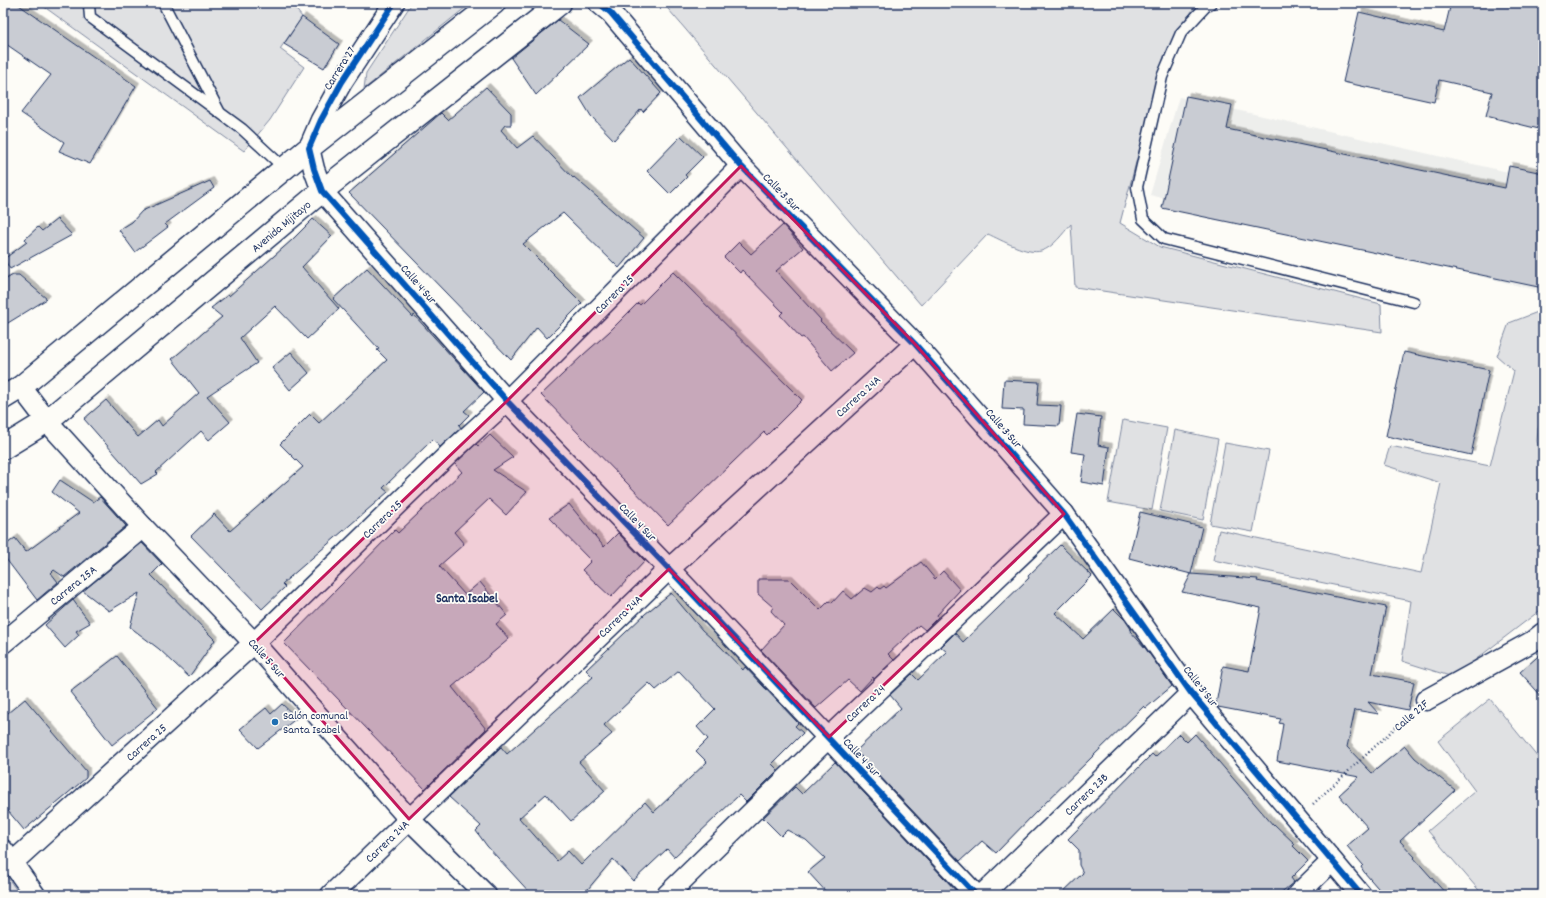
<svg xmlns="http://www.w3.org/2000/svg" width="1546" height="898" font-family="Dekko,sans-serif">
	<defs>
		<filter id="shadow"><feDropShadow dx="3.5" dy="-3.5" stdDeviation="0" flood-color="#0004"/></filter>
	</defs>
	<rect width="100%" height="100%" fill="#fdfcf7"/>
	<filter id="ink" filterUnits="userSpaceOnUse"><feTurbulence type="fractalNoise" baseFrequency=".025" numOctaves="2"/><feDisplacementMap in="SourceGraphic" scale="8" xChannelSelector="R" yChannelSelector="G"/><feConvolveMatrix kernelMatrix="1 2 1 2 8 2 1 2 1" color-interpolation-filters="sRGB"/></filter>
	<g filter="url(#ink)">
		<path fill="#edeeec" d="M1179,97L1543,180V275L1540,291L1150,195Z"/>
		<g fill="#e0e1e3" stroke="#7e88a0">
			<path d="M45,3H291L302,17L280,49L304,67L270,120L244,151L43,6Z"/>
			<path d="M412,3H471L364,89L366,73Z"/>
			<path d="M663,3H1197L1164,56L1120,223L1160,247L1381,304L1382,332L1075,287L1071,224C1063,233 1053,248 1041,251C1028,255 1001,240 988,234L921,305Z"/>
			<path d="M1543,310V416L1538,429L1537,441L1543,464V608L1453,677L1402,661L1411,601L1213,560L1219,530L1421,573L1441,483L1384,465L1390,446L1490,466L1514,371L1497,356L1509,323Z"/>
			<path d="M1123,420L1167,428L1152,510L1108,502Z"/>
			<path d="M1175,430L1218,439L1203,520L1160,511Z"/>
			<path d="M1225,443L1269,451L1253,532L1210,524Z"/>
			<path d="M1490,699L1543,764V895H1483L1428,831L1475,791L1438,741Z"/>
			<path d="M3,871L20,895H3Z"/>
		</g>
		<g fill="#c9ccd3" stroke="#1b2f5e" fill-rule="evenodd" filter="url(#shadow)">
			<path d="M3,3H16L136,86L90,164L59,151L64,142L21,113L51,75L3,42Z"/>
			<path d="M1451,3H1543V130L1486,116L1492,92L1439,80L1434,102L1343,82L1359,12L1444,32Z"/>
			<path d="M302,17L339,44L324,68L284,44Z"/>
			<path d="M558,20L589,44L536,95L511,58Z"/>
			<path d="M629,57L661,93L643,112L641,109L614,140L591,116L580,98Z"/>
			<path d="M486,87L511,113V125H505L501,130L517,148L533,136L573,178L574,177L644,238L619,268L563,213L523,244L582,303L547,338L537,327L511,360L349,193L441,113L448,120Z"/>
			<path d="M1186,96L1232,105L1227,129L1505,188L1509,166L1543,173V288L1162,208Z"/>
			<path d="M681,136L703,157L685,175L687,177L670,194L647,171Z"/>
			<path d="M210,181L214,188L165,224L168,227L135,252L119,230L132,222L142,211Z"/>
			<path d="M57,219L72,235L10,269L4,259L27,242L25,239L38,227L42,231Z"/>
			<path d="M313,219L332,236L302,267L339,309L307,339L275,306L240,338L257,363L207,396L230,422L209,440L201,431L156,472L158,474L141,484L84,419L106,400L138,437L158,420L162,426L199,393L172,359L222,317L211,308L228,295L229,296L292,240Z"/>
			<path d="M783,225L803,248L776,271L821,320L820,321L853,353L832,371L803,337L801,338L780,315L783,312L742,270L740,273L724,257L739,242L751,254Z"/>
			<path d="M367,268L413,317L414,315L484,392L464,411L469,415L459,425L461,428L440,447L433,439L383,488L388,492L282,584L285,587L262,609L191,536L214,514L230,531L303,467L280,444L310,414L319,423L387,360L377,350L379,349L333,299Z"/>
			<path d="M673,272L802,400L767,435L764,432L668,525L541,395L583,355L609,332L638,303L640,305Z"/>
			<path d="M13,275H19L47,299L3,326V281Z"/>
			<path d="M291,352L309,373L290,390L272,368Z"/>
			<path d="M1404,352L1489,370L1471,455L1386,436Z"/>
			<path d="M1004,380L1039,382L1037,405L1061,406L1059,426L1023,424L1024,410L1002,409Z"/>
			<path d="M1077,414L1101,417L1098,445L1109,447L1104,486L1081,482L1085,454L1071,452Z"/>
			<path d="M490,435L513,457L493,470L527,492L506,515L489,499L454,532L464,544L439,566L465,595L480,582L507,615L496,624L509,639L452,687L486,729L425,789L284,643L395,530L398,533L462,472L455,464L476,444L478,446Z"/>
			<path d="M60,480L93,502L100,497L126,526L64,577L54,570L51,573L58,582L37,600L3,555V547L15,538L26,552L79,513L52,492Z"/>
			<path d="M569,504L604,547L618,533L645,561L611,597L582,570L591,561L549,518Z"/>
			<path d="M1140,512L1202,527L1191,574L1129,558Z"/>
			<path d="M142,543L162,564L151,575L215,640L189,677L159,649L130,627L139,593L109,611L83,591Z"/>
			<path d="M1060,545L1092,576L1055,613L1083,639L1114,609L1125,620L1131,629L1130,631L1146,649L1172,686L1146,708L1144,706L1037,811L996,853L982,841L960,861L856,751L901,708L890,695L912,674L918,680L947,652L941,647L955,633L963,642L1029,578L1028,576Z"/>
			<path d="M921,562L935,579L943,571L960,590L937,615L938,617L925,630L919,625L888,654L894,660L874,679L873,677L860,691L848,680L816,708L761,650L784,625L771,611L773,607L758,594V579H789L820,610L829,601L832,603L843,591L852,599L865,588L872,592L878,587L880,589L884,586L886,588Z"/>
			<path d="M1191,574L1258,579L1257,581L1386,607L1372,674L1414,682L1408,710L1368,702L1379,714L1355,710L1347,747L1372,773L1405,746L1415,758L1455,790L1400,841L1415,857L1414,858L1447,895H1384L1364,872L1361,867L1363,865L1347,846L1368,828L1339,795L1359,777L1277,761L1283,724L1279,723L1281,719L1218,707L1216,704L1223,666L1249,671L1261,608L1182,592Z"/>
			<path d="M671,593L702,630L720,646L743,670L745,667L798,723L795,726L803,733L772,764L778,770L746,802L739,795L674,857L667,849L633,881L613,859L583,895H532L487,846L476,831L481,826L449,797L501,747L507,754L593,677L586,670L645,614ZM679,671L715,709L697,727L708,739L696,751L707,762L654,812L645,802L581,865L568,851L557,861L519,818L546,794L571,821L605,791L579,762L612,734L604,725L649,683L656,690Z"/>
			<path d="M73,600L90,623L76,631L79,635L65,648L45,625Z"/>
			<path d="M1543,652V698L1520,672Z"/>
			<path d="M117,656L158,708L112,745L70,692Z"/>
			<path d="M25,699L86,771V778L24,830L3,805V717Z"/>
			<path d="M282,704L297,718L258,748L240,729L266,708L271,714Z"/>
			<path d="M1179,734L1187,742L1195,734L1273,825L1274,824L1295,844L1293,846L1308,861L1291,878L1294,882L1278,895H1060L1083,873L1079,865V850L1068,839L1152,754L1155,757Z"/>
			<path d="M835,762L960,895H829L808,872L825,858L806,840L787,830L781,836L763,818L795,787L802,794Z"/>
		</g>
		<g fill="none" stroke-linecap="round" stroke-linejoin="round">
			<defs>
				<g id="lane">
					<path d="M90,3L89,5L90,17L242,129L284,168"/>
					<path d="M163,3L219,111"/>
					<path d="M1211,3L1205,7L1181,33L1162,77L1137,187L1143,219L1164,239L1414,302"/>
				</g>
				<g id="street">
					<path d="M394,3L342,82L321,120L309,148L314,169L322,191L507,401L669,569L976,895"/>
					<path d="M599,3L611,13L741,166L915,344L1064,514L1191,693L1361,895"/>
					<path d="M21,387L47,421L143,527L254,643L409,819L486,895"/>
					<path d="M3,643L143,527"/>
					<path d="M1426,700L1533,641L1543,633"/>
					<path d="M3,850L35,895"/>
					<path d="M12,863L254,643L452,451L507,401L741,166"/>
					<path d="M331,895L669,569L915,344"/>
					<path d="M667,895L829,737L1064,514"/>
					<path d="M982,895L1191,693"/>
					<path d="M1297,895L1332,861"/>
				</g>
				<g id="secondary">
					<path d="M3,398L21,387L309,148L494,3"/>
					<path d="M3,448L47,421L322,191L560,3"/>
				</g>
			</defs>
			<use href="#lane" stroke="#1b2f5e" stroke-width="13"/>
			<use href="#street" stroke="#1b2f5e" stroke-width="23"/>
			<use href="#secondary" stroke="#1b2f5e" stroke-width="25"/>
			<path stroke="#1b2f5e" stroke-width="2.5" stroke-dasharray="1 3" stroke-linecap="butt" d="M1313,804L1409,715"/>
			<use href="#lane" stroke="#fdfcf7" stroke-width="10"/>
			<use href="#street" stroke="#fdfcf7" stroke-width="20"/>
			<use href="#secondary" stroke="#fdfcf7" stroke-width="22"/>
			<defs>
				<g id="cycleway">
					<path d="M394,3L342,82L321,120L309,148L314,169L322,191L507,401L669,569L976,895"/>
					<path d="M599,3L611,13L741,166L915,344L1064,514L1191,693L1361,895"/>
				</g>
			</defs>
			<use href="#cycleway" stroke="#fdfcf7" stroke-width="8"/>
			<use href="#cycleway" stroke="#0057b8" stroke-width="6"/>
		</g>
	</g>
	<path fill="#c2185b" fill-opacity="0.2" stroke="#c2185b" stroke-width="3" stroke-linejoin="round" d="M741,166L915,344L1064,514L829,737L669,569L409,819L254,643L507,401Z"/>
	<circle fill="#1f6fb2" stroke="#fdfcf7" stroke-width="1.5" cx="275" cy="722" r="4"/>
	<g text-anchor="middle" stroke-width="3.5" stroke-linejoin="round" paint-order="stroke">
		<g font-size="12" fill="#1b2f5e" stroke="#fdfcf7">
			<text transform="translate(339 68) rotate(-58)" y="4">Carrera 27</text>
			<text transform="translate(782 192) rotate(46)" y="4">Calle 3 Sur</text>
			<text transform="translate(281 226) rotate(-40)" y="4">Avenida Mijitayo</text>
			<text transform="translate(419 284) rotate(49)" y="4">Calle 4 Sur</text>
			<text transform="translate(614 294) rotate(-45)" y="4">Carrera 25</text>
			<text transform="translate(858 396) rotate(-42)" y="4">Carrera 24A</text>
			<text transform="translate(1004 428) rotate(49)" y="4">Calle 3 Sur</text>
			<text transform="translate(382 519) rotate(-44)" y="4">Carrera 25</text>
			<text transform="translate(638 522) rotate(46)" y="4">Calle 4 Sur</text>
			<text transform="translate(73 585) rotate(-39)" y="4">Carrera 25A</text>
			<text transform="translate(620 616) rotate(-44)" y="4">Carrera 24A</text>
			<text transform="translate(267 658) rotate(48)" y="4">Calle 5 Sur</text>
			<text transform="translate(1201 686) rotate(52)" y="4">Calle 3 Sur</text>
			<text transform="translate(865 703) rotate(-43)" y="4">Carrera 24</text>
			<text transform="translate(1411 715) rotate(-41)" y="4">Calle 22F</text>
			<text transform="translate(146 742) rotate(-42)" y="4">Carrera 25</text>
			<text transform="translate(862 757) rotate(47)" y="4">Calle 4 Sur</text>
			<text transform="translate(1086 794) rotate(-44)" y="4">Carrera 23B</text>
			<text transform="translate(387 841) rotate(-44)" y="4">Carrera 24A</text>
		</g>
		<g font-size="12" fill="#1b2f5e" stroke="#fdfcf7" text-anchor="start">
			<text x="283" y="719">Salón comunal<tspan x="283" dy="14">Santa Isabel</tspan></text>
		</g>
		<g font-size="13" font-weight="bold" fill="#1b2f5e" stroke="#fdfcf7">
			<text x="467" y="602">Santa Isabel</text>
		</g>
	</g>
	<rect width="1546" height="898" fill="none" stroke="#fdfcf7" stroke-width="16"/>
	<rect x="8" y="8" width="1530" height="882" fill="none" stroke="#1b2f5e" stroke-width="1.5" filter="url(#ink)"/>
</svg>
